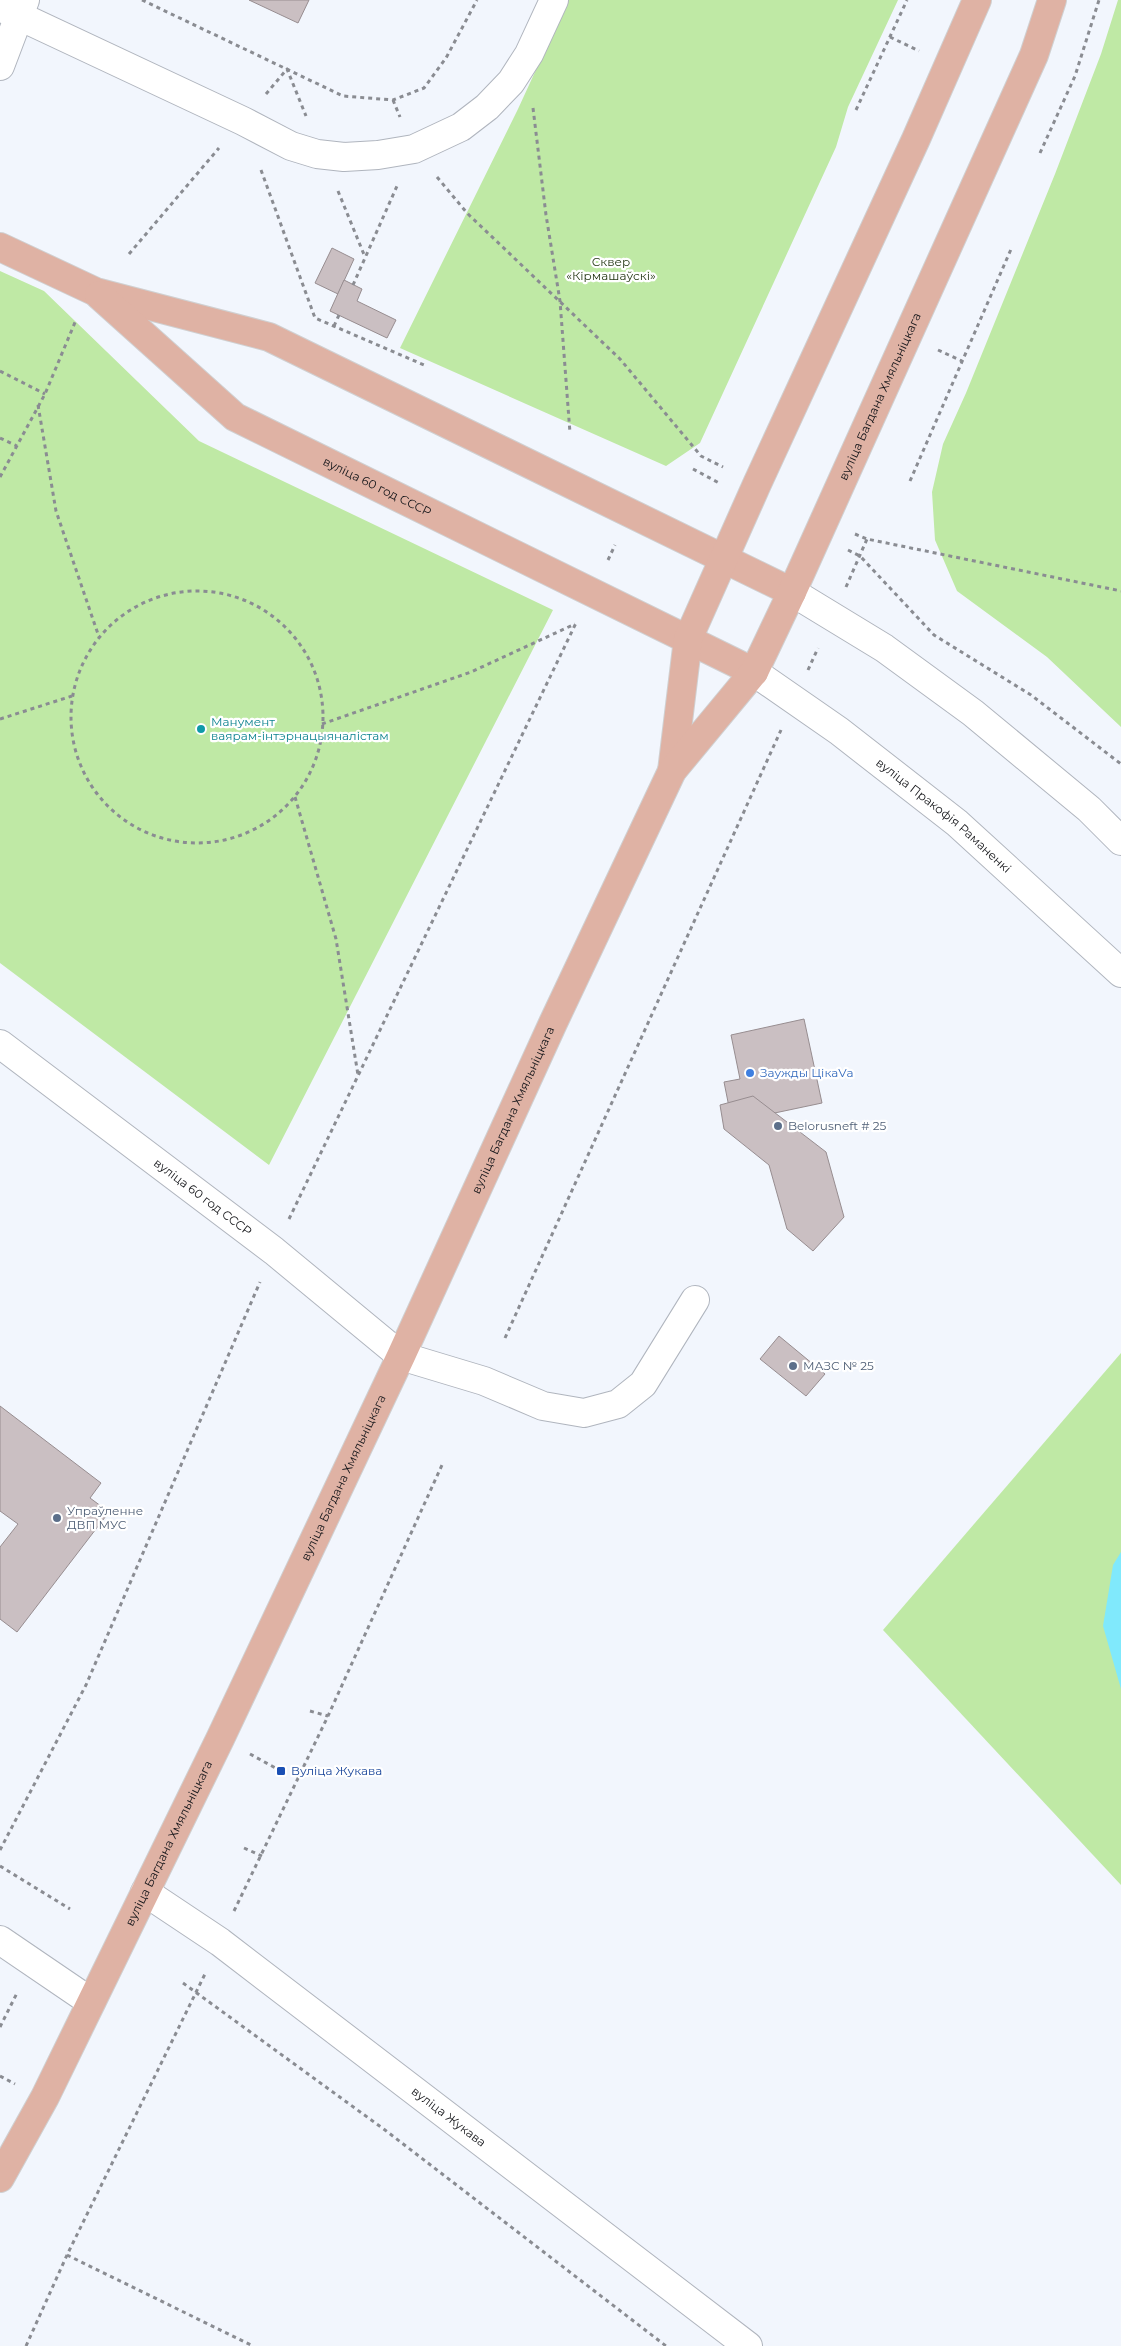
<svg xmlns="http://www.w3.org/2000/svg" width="1121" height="2346" font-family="Montserrat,sans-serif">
	<rect width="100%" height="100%" fill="#f2f6fd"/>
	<g fill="#bfe9a5">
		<path d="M568,0H898L848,107L836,147L700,443L666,466L400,348L518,109Z"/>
		<path d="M1118,0H1121V727L1047,657L957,591L935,540L932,492L943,444L966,393L1055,174L1101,54Z"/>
		<path d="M0,271L44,291L199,441L553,610L269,1165L0,963Z"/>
		<path d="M1121,1353V1885L883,1630Z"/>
	</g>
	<path fill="#80e9fc" d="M1121,1552V1689L1103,1626L1113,1565Z"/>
	<g fill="#cabfc2" stroke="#978d90">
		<path d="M249,0H309L298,23Z"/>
		<path d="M332,248L354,259L338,294L315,283Z"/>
		<path d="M344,280L362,289L357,301L396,320L387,338L330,311Z"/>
		<path d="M804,1019L822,1103L732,1122L724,1082L740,1079L731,1035Z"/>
		<path d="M753,1096L826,1152L844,1217L813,1251L787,1229L769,1165L724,1129L720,1105Z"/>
		<path d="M779,1336L825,1374L806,1396L760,1359Z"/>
		<path d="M0,1406L101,1483L90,1498L109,1512L17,1632L0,1619V1547L18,1524L0,1511Z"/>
	</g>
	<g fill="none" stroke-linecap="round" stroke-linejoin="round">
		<defs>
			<g id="minor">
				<path d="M0,7L243,121L291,146L317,154L344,157L378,155L414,149L461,127L487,107L511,82L529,54L554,0"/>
				<path d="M0,66L25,0"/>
				<path d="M792,592L884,648L973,713L1089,809L1121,841"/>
				<path id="s1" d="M754,672L839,731L957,823L1121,973"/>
				<path id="s2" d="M0,1044L274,1251L401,1356L484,1381L543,1406L584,1413L618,1404L643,1384L695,1300"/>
				<path id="s3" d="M145,1892L220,1942L748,2346"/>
				<path d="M0,1940L91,2002"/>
			</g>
			<g id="major">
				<path d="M0,247L96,292L269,337L792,592"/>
				<path id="s4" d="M99,295L235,417L754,672"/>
				<path d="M672,771L688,639L757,484L916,139L977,0"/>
				<path id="s5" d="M0,2178L45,2097L220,1739L401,1356L553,1023L672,771L754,672L792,592L1034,55L1052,0"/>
			</g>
		</defs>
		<use href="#minor" stroke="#b0b5be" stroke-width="30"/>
		<use href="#major" stroke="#d0d0d1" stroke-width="30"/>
		<g stroke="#8a8c92" stroke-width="3" stroke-dasharray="4 4" stroke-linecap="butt">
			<path d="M142,0L343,96L393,100L424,88L446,58L477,0"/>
			<path d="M890,37L919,51"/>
			<path d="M266,94L287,69L306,116"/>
			<path d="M393,100L400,117"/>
			<path d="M533,108L546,215L560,301L570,433"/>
			<path d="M856,110L907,0"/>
			<path d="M1040,153L1075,76L1099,0"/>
			<path d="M261,170L315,318L424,365"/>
			<path d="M437,177L467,213L620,359L701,456L723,467"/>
			<path d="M338,191L365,257"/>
			<path d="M129,254L219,148"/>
			<path d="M353,285L397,186"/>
			<path d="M334,326L339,315"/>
			<path d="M938,350L962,361"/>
			<path d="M0,371L45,394"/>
			<path d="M38,405L56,511L99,637"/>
			<path d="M0,438L17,446"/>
			<path d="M693,469L721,484"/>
			<path d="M0,477L45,394L76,320"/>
			<path d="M910,481L1012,247"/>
			<path d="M855,534L867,539L1121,591"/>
			<path d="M848,550L860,556L934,635L1031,695L1121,764"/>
			<path d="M608,560L615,545"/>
			<path d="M846,587L867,539"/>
			<circle cx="197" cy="717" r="126"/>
			<path d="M808,670L818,648"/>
			<path d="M0,719L72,696"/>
			<path d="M322,724L471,672L575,624"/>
			<path d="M295,797L336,939L358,1075"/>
			<path d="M289,1219L576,623"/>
			<path d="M505,1338L781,730"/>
			<path d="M310,1711L328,1716"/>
			<path d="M250,1754L281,1771"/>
			<path d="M244,1848L262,1856"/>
			<path d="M0,1850L86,1685L260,1282"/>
			<path d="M0,1866L70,1909"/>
			<path d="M234,1911L328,1716L442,1465"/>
			<path d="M183,1983L385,2130L666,2346"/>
			<path d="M0,2027L17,1993"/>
			<path d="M0,2076L15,2084"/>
			<path d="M67,2255L253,2346"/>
			<path d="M26,2346L67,2255L205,1974"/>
		</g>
		<use href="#minor" stroke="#fff" stroke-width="28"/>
		<use href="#major" stroke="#dfb2a4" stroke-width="28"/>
	</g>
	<circle fill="#0f9aa8" stroke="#fff" stroke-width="2" cx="201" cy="729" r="5"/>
	<circle fill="#3f7fe0" stroke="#fff" stroke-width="2" cx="750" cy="1073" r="5"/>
	<g fill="#5c6f8a" stroke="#fff" stroke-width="2">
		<circle cx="778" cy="1126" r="5"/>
		<circle cx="793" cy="1366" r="5"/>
		<circle cx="57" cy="1518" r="5"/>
	</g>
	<rect fill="#1a4fb4" stroke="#fff" stroke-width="2" x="276" y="1766" width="10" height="10" rx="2.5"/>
	<g text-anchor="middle" stroke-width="4.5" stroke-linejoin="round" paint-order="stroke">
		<g font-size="12" fill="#1d300d" stroke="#fff">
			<text x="611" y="266">Сквер<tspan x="611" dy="14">«Кірмашаўскі»</tspan></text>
		</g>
		<g font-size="12" fill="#141519" stroke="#fff">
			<text dy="4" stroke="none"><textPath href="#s5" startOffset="1991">вуліца Багдана Хмяльніцкага</textPath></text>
			<text dy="4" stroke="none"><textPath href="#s4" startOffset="341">вуліца 60 год СССР</textPath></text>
			<text dy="4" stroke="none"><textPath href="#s1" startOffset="238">вуліца Пракофія Раманенкі</textPath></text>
			<text dy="4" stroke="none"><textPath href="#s5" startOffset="1185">вуліца Багдана Хмяльніцкага</textPath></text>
			<text dy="4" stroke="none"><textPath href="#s2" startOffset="254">вуліца 60 год СССР</textPath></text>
			<text dy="4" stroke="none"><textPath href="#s5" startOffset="780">вуліца Багдана Хмяльніцкага</textPath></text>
			<text dy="4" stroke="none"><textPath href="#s5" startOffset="375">вуліца Багдана Хмяльніцкага</textPath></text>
			<text dy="4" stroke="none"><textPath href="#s3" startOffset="378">вуліца Жукава</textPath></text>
		</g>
		<g font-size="12" fill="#0d838f" stroke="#fff" text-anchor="start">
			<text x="211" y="726">Манумент<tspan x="211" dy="14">ваярам-інтэрнацыяналістам</tspan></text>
		</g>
		<g font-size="12" fill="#366cbe" stroke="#fff" text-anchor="start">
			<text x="760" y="1077">Заужды ЦікаVа</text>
		</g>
		<g font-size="12" fill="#4e5e75" stroke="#fff" text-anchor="start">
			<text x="788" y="1130">Belorusneft # 25</text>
			<text x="803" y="1370">МАЗС № 25</text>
			<text x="67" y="1515">Упраўленне<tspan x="67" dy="14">ДВП МУС</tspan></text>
		</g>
		<g font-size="12" fill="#164399" stroke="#fff" text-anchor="start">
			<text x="291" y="1775">Вуліца Жукава</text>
		</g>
	</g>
</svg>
